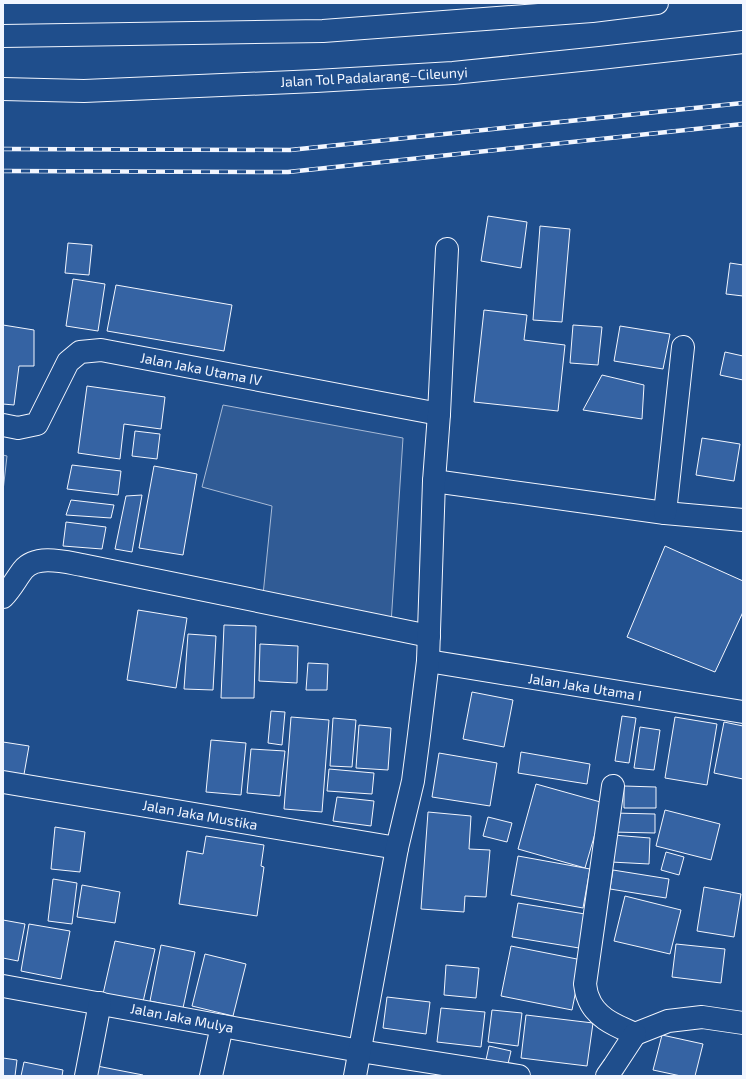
<svg xmlns="http://www.w3.org/2000/svg" width="746" height="1079" font-family="'Exo 2',sans-serif">
	<rect width="100%" height="100%" fill="#1f4e8c"/>
	<g fill="#305b95" stroke="#a8bbd7">
		<path d="M223,405L403,438L391,624L263,595L272,506L202,487Z"/>
		<path d="M3,455L7,456L3,491Z"/>
	</g>
	<g fill="#3563a3" stroke="#f2f6ff">
		<path d="M488,216L527,222L521,268L481,261Z"/>
		<path d="M540,226L570,229L562,322L533,320Z"/>
		<path d="M68,243L92,245L89,275L65,273Z"/>
		<path d="M730,263L743,265V296L726,294Z"/>
		<path d="M73,279L105,284L98,331L66,326Z"/>
		<path d="M116,285L232,305L224,351L107,331Z"/>
		<path d="M484,310L527,315L524,340L565,345L558,411L474,402Z"/>
		<path d="M3,325L34,330V366H19L14,405L3,404Z"/>
		<path d="M573,325L602,327L598,365L570,363Z"/>
		<path d="M620,326L670,334L663,369L614,361Z"/>
		<path d="M725,352L743,356V380L720,375Z"/>
		<path d="M602,375L644,385L642,419L583,410Z"/>
		<path d="M87,386L165,397L161,429L124,424L120,459L78,453Z"/>
		<path d="M135,431L160,434L157,459L132,456Z"/>
		<path d="M702,438L740,444L734,481L696,475Z"/>
		<path d="M72,465L121,471L118,495L67,489Z"/>
		<path d="M154,466L197,474L183,555L139,548Z"/>
		<path d="M142,495L132,552L115,549L126,496Z"/>
		<path d="M71,500L114,505L111,518L66,515Z"/>
		<path d="M66,522L106,527L102,549L63,546Z"/>
		<path d="M665,546L743,581V612L715,672L627,637Z"/>
		<path d="M138,610L187,618L176,688L127,680Z"/>
		<path d="M224,625L256,626L254,698H221Z"/>
		<path d="M188,634L216,636L213,690L184,689Z"/>
		<path d="M260,644L298,646L297,683L259,681Z"/>
		<path d="M308,663L328,664L327,690H306Z"/>
		<path d="M472,692L513,700L504,747L463,739Z"/>
		<path d="M271,711L285,712L282,745L268,743Z"/>
		<path d="M622,716L636,718L629,763L615,761Z"/>
		<path d="M291,717L329,720L322,812L284,809Z"/>
		<path d="M675,717L717,724L707,785L665,778Z"/>
		<path d="M333,718L356,720L352,767L330,766Z"/>
		<path d="M724,722L743,726V779L714,773Z"/>
		<path d="M359,725L391,728L388,770L356,768Z"/>
		<path d="M640,727L660,730L654,770L634,768Z"/>
		<path d="M211,740L246,743L241,795L206,792Z"/>
		<path d="M3,742L29,746L23,780L3,776Z"/>
		<path d="M251,749L285,751L280,796L247,793Z"/>
		<path d="M521,752L590,764L587,784L518,773Z"/>
		<path d="M439,753L497,763L490,806L432,797Z"/>
		<path d="M329,769L374,773L372,794L327,791Z"/>
		<path d="M536,784L604,803L585,868L518,849Z"/>
		<path d="M624,786L656,787V808H624Z"/>
		<path d="M337,797L374,801L371,826L333,821Z"/>
		<path d="M665,810L720,824L711,860L656,846Z"/>
		<path d="M428,812L471,816L469,849L490,850L486,897L465,896L464,912L421,909Z"/>
		<path d="M613,813L655,814V833L612,832Z"/>
		<path d="M488,817L512,823L507,842L483,836Z"/>
		<path d="M55,827L85,832L80,872L51,869Z"/>
		<path d="M613,835L650,838L649,864L611,862Z"/>
		<path d="M206,836L264,845L261,866L264,867L257,916L179,904L187,851L203,854Z"/>
		<path d="M666,852L684,857L679,875L661,870Z"/>
		<path d="M518,856L590,869L583,908L511,895Z"/>
		<path d="M613,870L669,879L666,898L610,889Z"/>
		<path d="M53,879L77,883L72,924L48,921Z"/>
		<path d="M82,885L120,892L115,923L77,917Z"/>
		<path d="M704,887L741,894L734,937L697,931Z"/>
		<path d="M625,896L681,910L670,954L614,941Z"/>
		<path d="M518,903L585,914L579,948L512,937Z"/>
		<path d="M3,920L25,924L18,961L3,958Z"/>
		<path d="M29,924L70,931L61,979L21,971Z"/>
		<path d="M115,941L155,949L143,1002L103,994Z"/>
		<path d="M676,944L725,949L721,983L672,977Z"/>
		<path d="M161,945L195,952L183,1008L150,1001Z"/>
		<path d="M511,946L582,960L572,1010L501,996Z"/>
		<path d="M205,954L246,964L233,1016L192,1006Z"/>
		<path d="M446,965L479,968L476,998L444,995Z"/>
		<path d="M387,997L430,1002L426,1034L383,1028Z"/>
		<path d="M441,1008L485,1012L481,1047L437,1042Z"/>
		<path d="M492,1010L522,1013L518,1046L488,1042Z"/>
		<path d="M526,1015L593,1023L587,1066L521,1058Z"/>
		<path d="M662,1035L703,1044L695,1076H681L653,1070Z"/>
		<path d="M489,1046L511,1051L508,1064L486,1060Z"/>
		<path d="M3,1058L17,1060L15,1076H3Z"/>
		<path d="M24,1062L63,1070L62,1076H21Z"/>
		<path d="M97,1066L143,1075L142,1076H95Z"/>
	</g>
	<g fill="none" stroke-linecap="round" stroke-linejoin="round">
		<defs>
			<g id="street">
				<path d="M3,425L18,428L37,424L68,362L80,352L101,350L439,414"/>
				<path d="M434,481L665,513L743,520"/>
				<path d="M665,513L683,347"/>
				<path d="M3,597C11,589 16,579 23,570C36,554 65,562 82,565L429,636"/>
				<path d="M428,661L743,712"/>
				<path d="M3,782L397,848"/>
				<path d="M613,786L585,984C586,989 586,993 588,997C595,1018 617,1026 635,1034"/>
				<path d="M3,986L360,1051L519,1076"/>
				<path d="M635,1034L668,1021L702,1017L743,1023"/>
				<path d="M86,1076L100,1003"/>
				<path d="M211,1076L222,1026"/>
				<path d="M355,1076L397,848L413,781L419,735L428,661L434,481L439,414L447,249"/>
				<path d="M607,1076L614,1066L635,1034"/>
			</g>
			<g id="highway">
				<path d="M3,36L323,31L592,11L657,3"/>
				<path d="M3,89L84,91L316,81L453,73L600,58L743,42"/>
			</g>
		</defs>
		<use href="#street" stroke="#f2f6ff" stroke-width="24"/>
		<use href="#highway" stroke="#f2f6ff" stroke-width="24"/>
		<use href="#street" stroke="#1f4e8c" stroke-width="22"/>
		<use href="#highway" stroke="#1f4e8c" stroke-width="22"/>
		<defs>
			<g id="rail">
				<path d="M3,149L290,150L743,103"/>
				<path d="M3,171L288,172L743,124"/>
			</g>
		</defs>
		<use href="#rail" stroke="#f2f6ff" stroke-width="4.5"/>
		<use href="#rail" stroke="#1f4e8c" stroke-width="3" stroke-dasharray="9" stroke-linecap="butt"/>
	</g>
	<g text-anchor="middle" stroke-width="3" stroke-linejoin="round" paint-order="stroke">
		<g font-size="14" fill="#f2f6ff" stroke="#1f4e8c">
			<text transform="translate(374 77) rotate(-3)" y="5">Jalan Tol Padalarang–Cileunyi</text>
			<text transform="translate(201 369) rotate(11)" y="5">Jalan Jaka Utama IV</text>
			<text transform="translate(585 687) rotate(9)" y="5">Jalan Jaka Utama I</text>
			<text transform="translate(200 815) rotate(10)" y="5">Jalan Jaka Mustika</text>
			<text transform="translate(182 1018) rotate(11)" y="5">Jalan Jaka Mulya</text>
		</g>
	</g>
	<rect width="746" height="1079" fill="none" stroke="#f2f6ff" stroke-width="8"/>
</svg>
